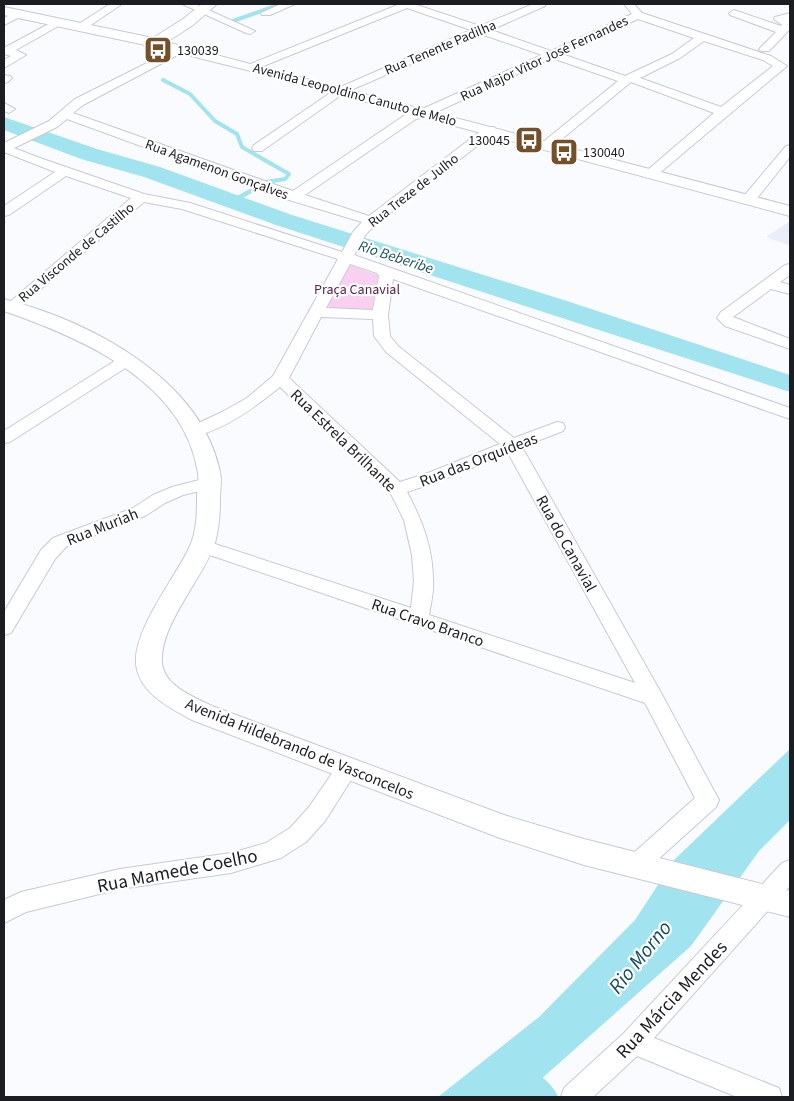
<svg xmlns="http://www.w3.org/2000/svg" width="794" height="1101" font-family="'Source Sans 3',sans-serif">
	<rect width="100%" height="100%" fill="#fafbfe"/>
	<path fill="#eaeefb" d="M790,221V246L766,237Z"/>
	<path fill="#fad0f1" d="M350,265L378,275L372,310L330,308L328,306L346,267Z"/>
	<path fill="#a1e3ee" d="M790,749V820L759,851L691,946L521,1097H438L539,1017L635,920L675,859Z"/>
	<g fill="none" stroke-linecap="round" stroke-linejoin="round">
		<g stroke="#a1e3ee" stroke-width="4">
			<path d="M233,21L281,4"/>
			<path d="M163,80L190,94L215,121L237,134L242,147L289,174L285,179L266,182L259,186"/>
		</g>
		<path stroke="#a1e3ee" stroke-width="4.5" d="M233,201L261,185"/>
		<path fill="#a1e3ee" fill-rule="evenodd" d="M513,1059C529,1066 552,1081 558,1097H524L504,1081L500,1072L504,1063Z"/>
		<path fill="#a1e3ee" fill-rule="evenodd" d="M4,117L97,149L160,167L292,215L570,302L790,375V392L276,225L144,177L81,159L4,130Z"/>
		<defs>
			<g id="minor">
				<path d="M110,4H122L85,29H77L76,27L77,25Z"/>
				<path d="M182,4H195L255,31L250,34L246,33Z"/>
				<path d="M281,4H295L270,15H262L261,13Z"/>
				<path d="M400,4H414L480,26L533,4H546L545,6L491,30L551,51L632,14L624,4H634L642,13L771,56L787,66L656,176L651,177L644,173L714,113L631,82L551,148H543L541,145L543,142L618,81L552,58L428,116L416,119L305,195L369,216L486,127H494L496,130L494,133L376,224L366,234L354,255L790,408V419L393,279L388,315L390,336L398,346L514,438L557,422L563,423L565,427L563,431L522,447L660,691L719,800L716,807L644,872L636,875L628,872L624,865L628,858L695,798L645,703L195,550L193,546L195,542L202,540L209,542L411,608L414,581L412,555L404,520L390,492L280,387C255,407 227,428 196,436L190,435L188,431L190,427L222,412L247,398L273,376L338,259L182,209L144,202L16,310L11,312L4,307L131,198L66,176L9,215L4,216V206L55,172L4,152V143L49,121L75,99L177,48L181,47L187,50L83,105L73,113L293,191L408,113L420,110L542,55L481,34L344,93L262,151H254L252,148L254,145L336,89L471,30L407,8L256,69H248L246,67L248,65ZM638,19L694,38L672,54L625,76L562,54ZM704,41L763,60L773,66L721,107L640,78L680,58ZM67,119L289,200L362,222L353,232L342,252L190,203L144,194L40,158L14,148L57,127ZM350,264L377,273L379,276L373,310L326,308ZM321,317L373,319L374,336L386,352L500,444L428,473L400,482L289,378ZM508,453L635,683L429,615C431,604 434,591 433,580C433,548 422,520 407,492L440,481Z"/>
				<path d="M734,10L781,26L782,25L774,19L775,17L790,13L789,20L790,29L769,51H761L759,49L776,32L730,15L729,13Z"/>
				<path d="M18,11L23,14L22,16L4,25V18Z"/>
				<path d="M58,19L63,22L62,24L16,50L26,55L4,68V60L11,56L4,54V48Z"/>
				<path d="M4,75L10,76L12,78L8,82L4,83Z"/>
				<path d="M4,103L15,109L9,113L4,111Z"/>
				<path d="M790,145V157L754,202H744L742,199L744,196L786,146Z"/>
				<path d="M790,264V275L780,282L790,285V294L771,289L733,317L790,339V349L725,326L717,318L721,312L785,265Z"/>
				<path d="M127,355L133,357L135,360L133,363L10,442L4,443V431L121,357Z"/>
				<path d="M211,477L217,479L220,483L217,487L183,495L165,503L145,516L67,546L55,559L11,633L4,635V612L41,550L53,538L133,508L153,495L172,487Z"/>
				<path d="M347,760L355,763L358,769L325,821L306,842L281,858L231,873L120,889L26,912L4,923V900L21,892L120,869L231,853L266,843L290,828L309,807L339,763Z"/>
				<path d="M790,860V886L654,1038L779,1088L782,1097H737L637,1056L593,1097H561L564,1088L624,1033L782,863Z"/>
			</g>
			<g id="tertiary">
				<path d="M202,4H217L193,25L167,42L790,206V216L247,70L155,47L4,15V7L153,38L183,19Z"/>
				<path d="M4,299C89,321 201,378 220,472C222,480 220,490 220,498C220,513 219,529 215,543C203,579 159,625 162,663C164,686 194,697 212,706L504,815L584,839L790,891V917L584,865L500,838L192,720C170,708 139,693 136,664C133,630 175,578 189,548C197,532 197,512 197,495C198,488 199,480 198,473C184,381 81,338 4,311Z"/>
			</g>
		</defs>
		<use href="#minor" stroke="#c6cad8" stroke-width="2"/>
		<use href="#tertiary" stroke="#c6cad8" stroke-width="2"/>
		<use href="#minor" fill="#fff" fill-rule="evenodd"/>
		<use href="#tertiary" fill="#fff" fill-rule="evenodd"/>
	</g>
	<defs>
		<symbol id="bus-square" viewBox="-11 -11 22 22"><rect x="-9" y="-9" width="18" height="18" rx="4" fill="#74502a" stroke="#fff"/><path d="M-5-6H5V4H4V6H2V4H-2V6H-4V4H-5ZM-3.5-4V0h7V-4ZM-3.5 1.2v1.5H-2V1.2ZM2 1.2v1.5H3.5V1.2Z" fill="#fff"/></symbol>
	</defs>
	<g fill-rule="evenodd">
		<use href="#bus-square" x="142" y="34" width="32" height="32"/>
		<use href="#bus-square" x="513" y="124" width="32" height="32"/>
		<use href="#bus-square" x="548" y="136" width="32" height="32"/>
	</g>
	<g text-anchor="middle" stroke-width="4.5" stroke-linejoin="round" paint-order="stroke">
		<g font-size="14" fill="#1c1d22" stroke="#fff">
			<text transform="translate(440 47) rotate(-23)" y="5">Rua Tenente Padilha</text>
			<text transform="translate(544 58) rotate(-25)" y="5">Rua Major Vitor José Fernandes</text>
			<text transform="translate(355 94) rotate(15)" y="5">Avenida Leopoldino Canuto de Melo</text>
			<text transform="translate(217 169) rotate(20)" y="5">Rua Agamenon Gonçalves</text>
			<text transform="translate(413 190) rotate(-38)" y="5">Rua Treze de Julho</text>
			<text transform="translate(76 252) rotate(-40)" y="5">Rua Visconde de Castilho</text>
		</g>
		<g font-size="14" fill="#1c1d22" stroke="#fff" text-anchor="start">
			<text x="177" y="55">130039</text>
			<text x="510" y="145" text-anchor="end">130045</text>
			<text x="583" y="157">130040</text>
		</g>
		<g font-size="14" fill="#531f4c" stroke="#fff">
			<text x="357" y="294">Praça Canavial</text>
		</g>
		<g font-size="15" font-style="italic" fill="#174f58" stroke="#fff">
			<text transform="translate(396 257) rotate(18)" y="5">Rio Beberibe</text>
		</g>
		<g font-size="16" fill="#1c1d22" stroke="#fff">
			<text transform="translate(344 440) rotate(44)" y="6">Rua Estrela Brilhante</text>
			<text transform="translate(478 459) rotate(-21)" y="6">Rua das Orquídeas</text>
			<text transform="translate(102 526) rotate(-22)" y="6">Rua Muriah</text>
			<text transform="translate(567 543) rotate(61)" y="6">Rua do Canavial</text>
			<text transform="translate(428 622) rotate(19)" y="6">Rua Cravo Branco</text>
			<text transform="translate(300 748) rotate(22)" y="6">Avenida Hildebrando de Vasconcelos</text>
		</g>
		<g font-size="19" fill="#1c1d22" stroke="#fff">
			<text transform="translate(177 870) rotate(-11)" y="7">Rua Mamede Coelho</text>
			<text transform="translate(671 999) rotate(-47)" y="7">Rua Márcia Mendes</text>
		</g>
		<g font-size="21" font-style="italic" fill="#174f58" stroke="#fff">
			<text transform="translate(640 957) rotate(-51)" y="7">Rio Morno</text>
		</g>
	</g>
	<rect width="794" height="1101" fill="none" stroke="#1c1d22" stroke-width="10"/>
</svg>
